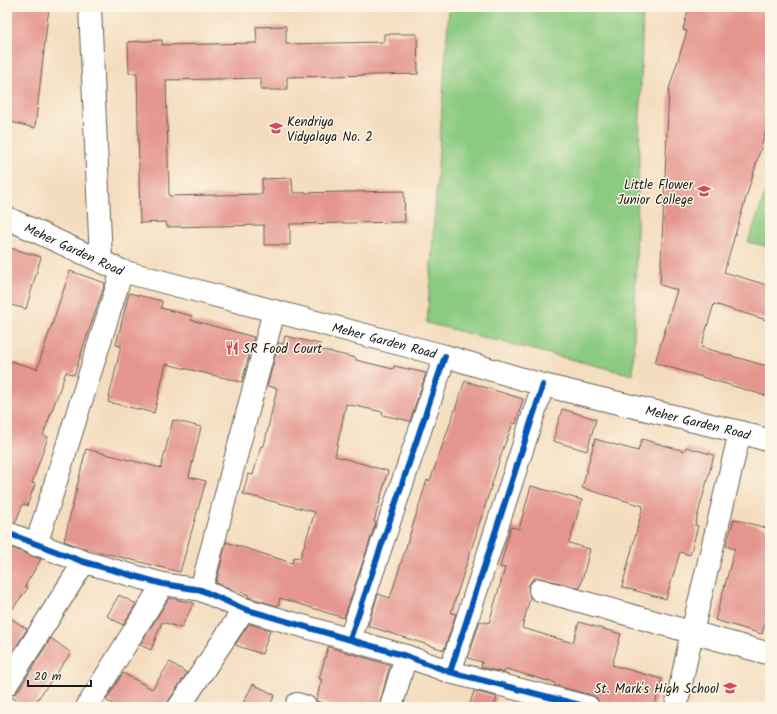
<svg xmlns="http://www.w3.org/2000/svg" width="777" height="714" font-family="Kalam,sans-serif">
	<rect width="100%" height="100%" fill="#fcf5e5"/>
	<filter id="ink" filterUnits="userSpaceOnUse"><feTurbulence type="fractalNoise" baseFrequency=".025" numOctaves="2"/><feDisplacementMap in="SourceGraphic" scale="8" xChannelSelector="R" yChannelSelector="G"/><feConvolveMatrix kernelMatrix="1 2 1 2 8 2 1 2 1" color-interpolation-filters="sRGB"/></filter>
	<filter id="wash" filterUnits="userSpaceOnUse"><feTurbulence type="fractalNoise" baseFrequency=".012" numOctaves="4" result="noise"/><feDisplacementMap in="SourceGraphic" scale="16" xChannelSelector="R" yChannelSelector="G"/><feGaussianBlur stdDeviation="0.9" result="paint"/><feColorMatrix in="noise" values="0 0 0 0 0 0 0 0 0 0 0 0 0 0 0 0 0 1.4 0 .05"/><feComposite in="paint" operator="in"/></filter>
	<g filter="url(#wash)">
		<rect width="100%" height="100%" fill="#f4ddbf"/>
		<g fill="#8bca81" stroke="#54734e">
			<path d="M449,7H643L633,375L427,323Z"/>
			<path d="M770,180V247L748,242Z"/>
		</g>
		<g id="blocks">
			<g fill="#e4958f">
				<path d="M7,7H49L35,128L7,121Z"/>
				<path d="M689,7H770V117L724,272L770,286V321L714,304L701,347L770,367V397L655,363L677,290L660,285L669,89L687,31L683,30Z"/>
				<path d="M286,26V44L384,42V34H417L418,74L287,77V90H261V78L166,80L169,196L262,194V179L292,178L293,193L404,191L405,222L290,224V245H264V225L167,227L166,222L140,223L137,73H129L128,42L162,40V45L257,43L256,27Z"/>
				<path d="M7,247L41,257L26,309L7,304Z"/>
				<path d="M70,271L105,283L74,375L66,372L43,435L48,437L32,483L35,484L27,506L23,504L15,523L7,521V374L11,361L37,369Z"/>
				<path d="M129,293L162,301L161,308L192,316L191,320L254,337L242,382L166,364L154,413L108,402L121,346L116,345Z"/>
				<path d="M285,336L320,344L318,349L356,358V360L393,369L394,366L426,373L410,421L382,415L383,412L346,404L335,456L388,471L374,522H376L344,618L280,598L278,606L248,597L249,595L216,583L226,542L292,563L294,557L300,558L315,512L243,494L248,474L253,475L261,446H264L277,388L267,386L279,343L283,344Z"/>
				<path d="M465,381L523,399L516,424L513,423L503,449L451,613L456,614L444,650L368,626L378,594L390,598L427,480L430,481Z"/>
				<path d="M562,409L596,419L587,451L553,441Z"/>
				<path d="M173,420L201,427L189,477L206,481L180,572L80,547L64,541L86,449L161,468Z"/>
				<path d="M595,439L638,451L642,439L684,451L686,447L714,455L695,525L698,526L690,555L680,552L666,599L622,587L643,506L582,488Z"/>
				<path d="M531,486L582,500L569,543L590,549L580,588L536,577L531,581L528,587L530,598L522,628L573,643L579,622L621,634L612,665L662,679L654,707H600L597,698L591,695L554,685L555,683L506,669L504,673L481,667L482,662L468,658L480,621L489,623L505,568L500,567L511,527L519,529Z"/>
				<path d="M734,519L770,529V606L762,634L715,620L735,549L726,546Z"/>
				<path d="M9,547L41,559L25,586L28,588L7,616L27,629L10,657L7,655V550Z"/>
				<path d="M119,595L136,604L123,625L107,616Z"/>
				<path d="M169,598L194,603L181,628L162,622L151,650L140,645Z"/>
				<path d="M249,624L270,630L262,654L235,645Z"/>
				<path d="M51,638L71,653L32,707H27L10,696L18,691Z"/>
				<path d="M328,647L390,665L379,707H337L316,701L322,679H319Z"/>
				<path d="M170,662L187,673L169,700L167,707H118L106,700L123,673L152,689Z"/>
				<path d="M253,684L275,695L269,707H241Z"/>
				<path d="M474,691L497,697L494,707H469Z"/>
			</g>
		</g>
	</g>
	<g filter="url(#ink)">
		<use href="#blocks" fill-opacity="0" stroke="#686055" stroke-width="1"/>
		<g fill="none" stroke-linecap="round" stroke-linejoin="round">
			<defs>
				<g id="minor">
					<path d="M90,7L101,261"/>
					<path d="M7,533L84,562L163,584L201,590L244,609L406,656L450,672L588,707"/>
					<path d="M36,545L122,271"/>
					<path d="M201,590L274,311"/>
					<path d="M540,590L770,654"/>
					<path d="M350,639L445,356"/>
					<path d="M450,672L543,385"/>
					<path d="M7,684L84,562"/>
					<path d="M297,704L306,707"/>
					<path d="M87,707L163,584"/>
					<path d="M179,707L244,609"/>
					<path d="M391,707L406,656"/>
					<path d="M676,707L692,632L740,432"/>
				</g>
				<g id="major">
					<path id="s1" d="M7,218L122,271L445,356L543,385L740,432L770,441"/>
				</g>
			</defs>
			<use href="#minor" stroke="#686055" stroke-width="24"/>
			<use href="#major" stroke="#686055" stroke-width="24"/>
			<use href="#minor" stroke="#fff" stroke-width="22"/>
			<use href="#major" stroke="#fff" stroke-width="22"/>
			<defs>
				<g id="cycleway">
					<path d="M7,533L84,562L163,584L201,590L244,609L406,656L450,672L588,707"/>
					<path d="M350,639L445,356"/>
					<path d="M450,672L543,385"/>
				</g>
			</defs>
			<use href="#cycleway" stroke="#fcf5e5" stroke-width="8"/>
			<use href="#cycleway" stroke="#0057b8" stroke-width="6"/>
		</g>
	</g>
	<defs>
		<symbol id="school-bare" viewBox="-9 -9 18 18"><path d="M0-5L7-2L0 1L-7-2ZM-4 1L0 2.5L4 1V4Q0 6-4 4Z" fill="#d1495b" stroke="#fcf5e5" stroke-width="2.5" paint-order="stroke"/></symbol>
		<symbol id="university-bare" viewBox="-9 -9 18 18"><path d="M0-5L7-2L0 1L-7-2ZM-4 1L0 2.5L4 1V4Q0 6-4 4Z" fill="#d1495b" stroke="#fcf5e5" stroke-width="2.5" paint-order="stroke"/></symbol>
		<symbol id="restaurant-bare" viewBox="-9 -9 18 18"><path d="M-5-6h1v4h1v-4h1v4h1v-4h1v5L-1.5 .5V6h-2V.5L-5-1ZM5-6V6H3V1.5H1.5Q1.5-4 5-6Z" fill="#d1495b" stroke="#fcf5e5" stroke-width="2.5" paint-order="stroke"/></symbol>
	</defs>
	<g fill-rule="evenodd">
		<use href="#school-bare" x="266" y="118" width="20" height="20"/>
		<use href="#university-bare" x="694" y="181" width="20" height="20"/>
		<use href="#restaurant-bare" x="222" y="338" width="20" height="20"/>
		<use href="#school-bare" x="720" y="678" width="20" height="20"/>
	</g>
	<g text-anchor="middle" stroke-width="3" stroke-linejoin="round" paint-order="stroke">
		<g font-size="13" fill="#1c1c1c" stroke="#fcf5e5" text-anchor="start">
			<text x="287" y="126">Kendriya<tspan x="287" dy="15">Vidyalaya No. 2</tspan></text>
			<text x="693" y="189" text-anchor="end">Little Flower<tspan x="693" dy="15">Junior College</tspan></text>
			<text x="243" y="353">SR Food Court</text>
			<text x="719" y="693" text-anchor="end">St. Mark's High School</text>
		</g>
		<g font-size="13" fill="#1c1c1c" stroke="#fcf5e5">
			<text dy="5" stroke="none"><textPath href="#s1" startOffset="74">Meher Garden Road</textPath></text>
			<text dy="5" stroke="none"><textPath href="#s1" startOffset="398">Meher Garden Road</textPath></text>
			<text dy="5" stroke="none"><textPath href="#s1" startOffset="722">Meher Garden Road</textPath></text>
		</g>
	</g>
	<rect width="777" height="714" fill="none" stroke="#fcf5e5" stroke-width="24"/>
	<path d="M28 680v6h63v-6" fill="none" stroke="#1c1c1c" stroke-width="2"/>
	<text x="34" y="680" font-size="12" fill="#1c1c1c" stroke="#fcf5e5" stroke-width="3" paint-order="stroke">20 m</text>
</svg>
